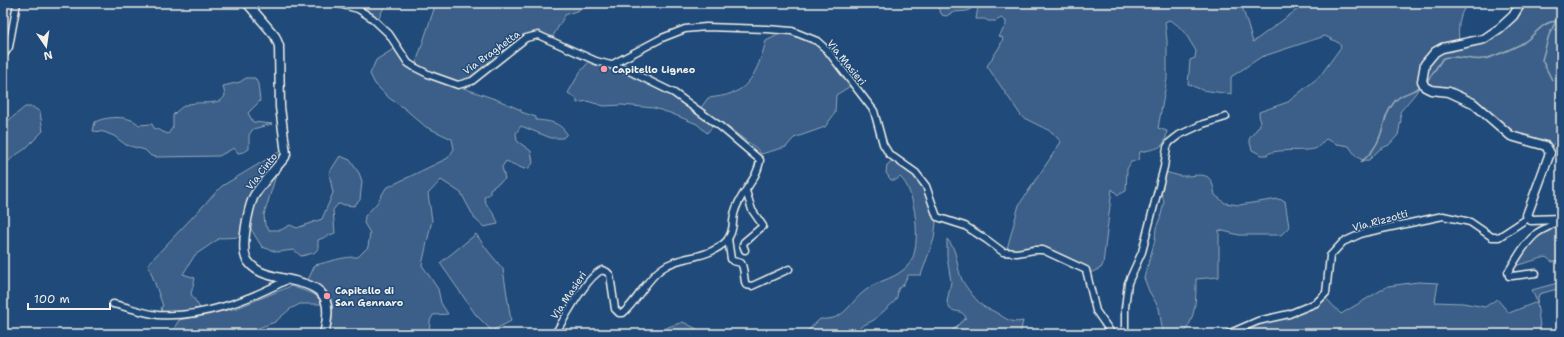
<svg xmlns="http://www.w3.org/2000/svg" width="1564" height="337" font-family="'Shantell Sans',sans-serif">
	<rect width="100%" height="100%" fill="#1f4a7a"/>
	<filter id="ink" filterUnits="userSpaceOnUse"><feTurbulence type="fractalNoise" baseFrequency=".025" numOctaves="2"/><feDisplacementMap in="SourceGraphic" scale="8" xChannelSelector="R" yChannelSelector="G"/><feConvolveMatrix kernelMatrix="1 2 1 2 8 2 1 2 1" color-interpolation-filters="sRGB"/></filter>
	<g filter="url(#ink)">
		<g fill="#3a5f88" stroke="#97a8b8">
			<path d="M345,3H386L378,20Z"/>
			<path d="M437,3H599L565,15L552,38L537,33H530L483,69L465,86L415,66L435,6Z"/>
			<path d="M939,3H1241L1253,42L1302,6V3H1468C1458,15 1458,28 1459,43L1475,42L1510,18L1519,3H1561V128L1555,142L1547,152C1536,142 1529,145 1516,140C1502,135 1483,109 1468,101C1454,93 1433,93 1425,78L1415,94L1400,112L1401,120L1398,135L1389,145L1380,149L1369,160C1359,162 1354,154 1349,146L1337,144L1326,139C1322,142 1319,148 1314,149C1304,152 1272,148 1267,155H1262L1252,150L1249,139L1260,125L1259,112L1288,102L1320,76L1341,47L1339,43L1325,36L1261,57L1231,77V94L1202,90L1188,84L1190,60L1195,58L1196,51C1189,40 1182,25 1169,20L1165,22L1167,41V79L1158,128L1167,131C1165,150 1157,148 1140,152L1138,160L1131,162L1127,169L1126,191L1118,195L1112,189L1103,264L1101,268L1086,275L1083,271L1046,252L1005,256L1019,205L1061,142L1052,132L1022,117L987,66L1000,46L1003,38L999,36L1006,25V21L1001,18L996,21H988L985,19H976L978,7H974L967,11L954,12L946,16L942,15L938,8Z"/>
			<path d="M786,31L815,37L852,85L836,95L835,113L825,127L794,138L786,147L761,154L756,148L718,120L707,133L697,124L670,113L654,108L622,105L604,106L587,101L577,103V99L568,93L580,72L593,57L619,65L700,109L708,98C716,97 725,96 732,93C753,87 761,59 766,41Z"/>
			<path d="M395,48L406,63L431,77L498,100L521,110V112L536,117V120C549,121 560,122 567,134L563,138H551L521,126L516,133L517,141L531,151L533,163L529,168L524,169L506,161L502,167L505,179L490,189V194L484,197C486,208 496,213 498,224L484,227L475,219L461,193L441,180L428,194L432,220L422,265L438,289L441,303L448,314L433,315L430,321L429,334H329C336,306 334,294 307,282L315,265C329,262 344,256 358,257L368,247L370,233L364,223L365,216L377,203L386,188L448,158L454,149L452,139L426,127L404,108L389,98L375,84L370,74L376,60Z"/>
			<path d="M246,78H255L258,84L260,101L248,113L253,122L272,124L253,129L249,135V149L244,152L238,153L234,148L219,156L157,157L151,156L145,150L126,145L114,136L104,132L93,131L95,122C107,116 130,115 139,125L152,124L154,128L168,134L173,127V115C177,111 181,107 186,105C197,100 222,107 225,95L223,86L240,82Z"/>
			<path d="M25,107H33L40,112L43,131L25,149L13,157L3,167V125Z"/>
			<path d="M284,149L264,215L265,225L269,230H281L290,225L297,228L322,219L333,193L329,173L340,156L350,160L359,173L362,181L360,200L354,206L338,204L333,210L335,233L318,240V249L314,253L301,256L294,250L277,252L262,247L246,221L243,237L220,238L195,255L183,274L195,278L191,294L200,308L174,313L162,312L161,307L163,306L148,264L222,186Z"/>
			<path d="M897,156L921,173L936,223L934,239L921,275H908L903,285L898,289L897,297L895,301L874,320L862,326L853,334H804L820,319C846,321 848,303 866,290C880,279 898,279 910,263C922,247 916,189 900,177L896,180H891L886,173L887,165Z"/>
			<path d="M1165,172C1170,173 1175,175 1180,176C1200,177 1211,167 1215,195L1225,203L1239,205L1278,199L1285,201L1289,227L1281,235H1239L1219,230V277L1196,279C1196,302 1196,314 1184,334H1163L1159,308L1149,291L1144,278L1155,240L1156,228L1161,215L1164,201L1160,190Z"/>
			<path d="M1561,224V261L1552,262L1546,257L1511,267L1535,236Z"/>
			<path d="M476,234L488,251L503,269L511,321L492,331L476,315L440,263Z"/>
			<path d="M947,239C958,250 956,266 962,280C965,286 978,303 984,307C987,309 992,310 995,312C1006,318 1010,324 1023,321L1020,334H948L966,318C962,309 956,313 950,309L947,302L951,282L947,257Z"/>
			<path d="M1418,282L1438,283L1435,302L1463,303L1485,307L1497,299L1509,313L1537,302L1532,290L1561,282V288L1539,294L1537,303L1541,334H1221L1237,326L1260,319L1291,313L1324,296L1341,314L1388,286Z"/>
			<path d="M291,286L316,295L323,304H300L290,309L275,322L242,334H174L173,330L179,320L237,308Z"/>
			<path d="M683,322L697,329L696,333L660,334L668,327Z"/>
		</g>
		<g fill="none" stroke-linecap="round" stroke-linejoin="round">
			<g stroke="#9cacbb" stroke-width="1.5">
				<path d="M1428,80L1443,58C1460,53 1474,65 1494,56C1504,52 1514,48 1523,43C1535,36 1541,22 1556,21L1561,11"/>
				<path d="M1552,80L1542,60L1549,35L1556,21"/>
				<path d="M1361,162C1388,140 1378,122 1395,101C1401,93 1413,93 1421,86"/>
			</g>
			<defs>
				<g id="street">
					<path d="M335,3L358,9L372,18L389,34L408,63L414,67L430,75L458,85L472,81L526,38L538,35L596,61L625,69L674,93L721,127L760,160C758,179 740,193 735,211C732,219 734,228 730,235C728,242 718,248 712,251C695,259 677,257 661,269C645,281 638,300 623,313H619L615,309L610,275L607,272L602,270C586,277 565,318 555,334"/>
					<path d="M3,56L9,47L17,3"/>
					<path d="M611,65L662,38L685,29L706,27L767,29L792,31L817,41L827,50L874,111L883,144L889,154L916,173L926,186L937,217L965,226L987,240L1003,252L1017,253L1034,250H1043L1086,270L1096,311L1112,334"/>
					<path d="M728,239L731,259L733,261L741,263C745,269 743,278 746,285L752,286L789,269"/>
					<path d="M745,250L743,245L744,242L763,226L752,210L746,191"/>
					<path d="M1536,273L1512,276H1509L1508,272C1517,259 1524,243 1537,233C1544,228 1552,227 1558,219"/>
					<path d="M113,304C128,307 143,313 158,315C203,318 248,300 287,280"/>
					<path d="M1125,334V308L1128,283L1142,252L1164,167L1167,147L1170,142L1179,135L1203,124L1226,117"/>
					<path d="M1228,334L1258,321L1289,314L1316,303L1326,293L1330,256L1343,242L1363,233L1443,216L1470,222L1492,237H1499L1528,218"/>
				</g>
				<g id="secondary">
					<path d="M247,3L275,36L279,46L280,107L286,154L285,157C277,167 258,187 253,198C248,210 241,245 246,258C249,264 255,269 261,272C278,280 309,280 321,293C331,303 327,322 324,334"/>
					<path d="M1521,3L1513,16L1500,28L1484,39L1442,48L1435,52L1425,64L1422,81L1425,87L1431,90L1449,92L1473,103L1511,136L1546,146L1550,153L1527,215L1531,220L1561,219"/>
				</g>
			</defs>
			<use href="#street" stroke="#f4f1e8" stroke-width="9"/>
			<use href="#secondary" stroke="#f4f1e8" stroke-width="11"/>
			<use href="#street" stroke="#1f4a7a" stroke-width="6"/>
			<use href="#secondary" stroke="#1f4a7a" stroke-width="8"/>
		</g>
	</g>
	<g fill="#ff9aa2" stroke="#1f4a7a" stroke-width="1.5">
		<circle cx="604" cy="69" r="4"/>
		<circle cx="327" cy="296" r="4"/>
	</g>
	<g text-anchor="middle" stroke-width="3" stroke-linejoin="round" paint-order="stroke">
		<g font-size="10" fill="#f4f1e8" stroke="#1f4a7a">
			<text transform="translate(491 52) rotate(-36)" y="4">Via Braghetta</text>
			<text transform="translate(847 62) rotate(51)" y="4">Via Masieri</text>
			<text transform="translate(261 171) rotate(-52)" y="4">Via Cinto</text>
			<text transform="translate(1380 220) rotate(-15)" y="4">Via Rizzotti</text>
			<text transform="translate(568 295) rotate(-56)" y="4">Via Masieri</text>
		</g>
		<g font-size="10" font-weight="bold" fill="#f4f1e8" stroke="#1f4a7a" text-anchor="start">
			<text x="612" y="73">Capitello Ligneo</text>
			<text x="335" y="294">Capitello di<tspan x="335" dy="12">San Gennaro</tspan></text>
		</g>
	</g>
	<rect width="1564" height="337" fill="none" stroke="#1f4a7a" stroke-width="16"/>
	<rect x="8" y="8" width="1548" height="321" fill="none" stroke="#f4f1e8" stroke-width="1.5" filter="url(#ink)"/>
	<g transform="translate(46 46) rotate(167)" stroke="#1f4a7a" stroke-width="3" paint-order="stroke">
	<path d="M0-3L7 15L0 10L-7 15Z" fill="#f4f1e8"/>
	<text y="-6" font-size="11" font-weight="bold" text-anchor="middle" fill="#f4f1e8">N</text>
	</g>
	<path d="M28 303v6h82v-6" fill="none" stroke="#f4f1e8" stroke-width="2"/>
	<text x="34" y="303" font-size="12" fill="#f4f1e8" stroke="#1f4a7a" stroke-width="3" paint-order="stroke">100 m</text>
</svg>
